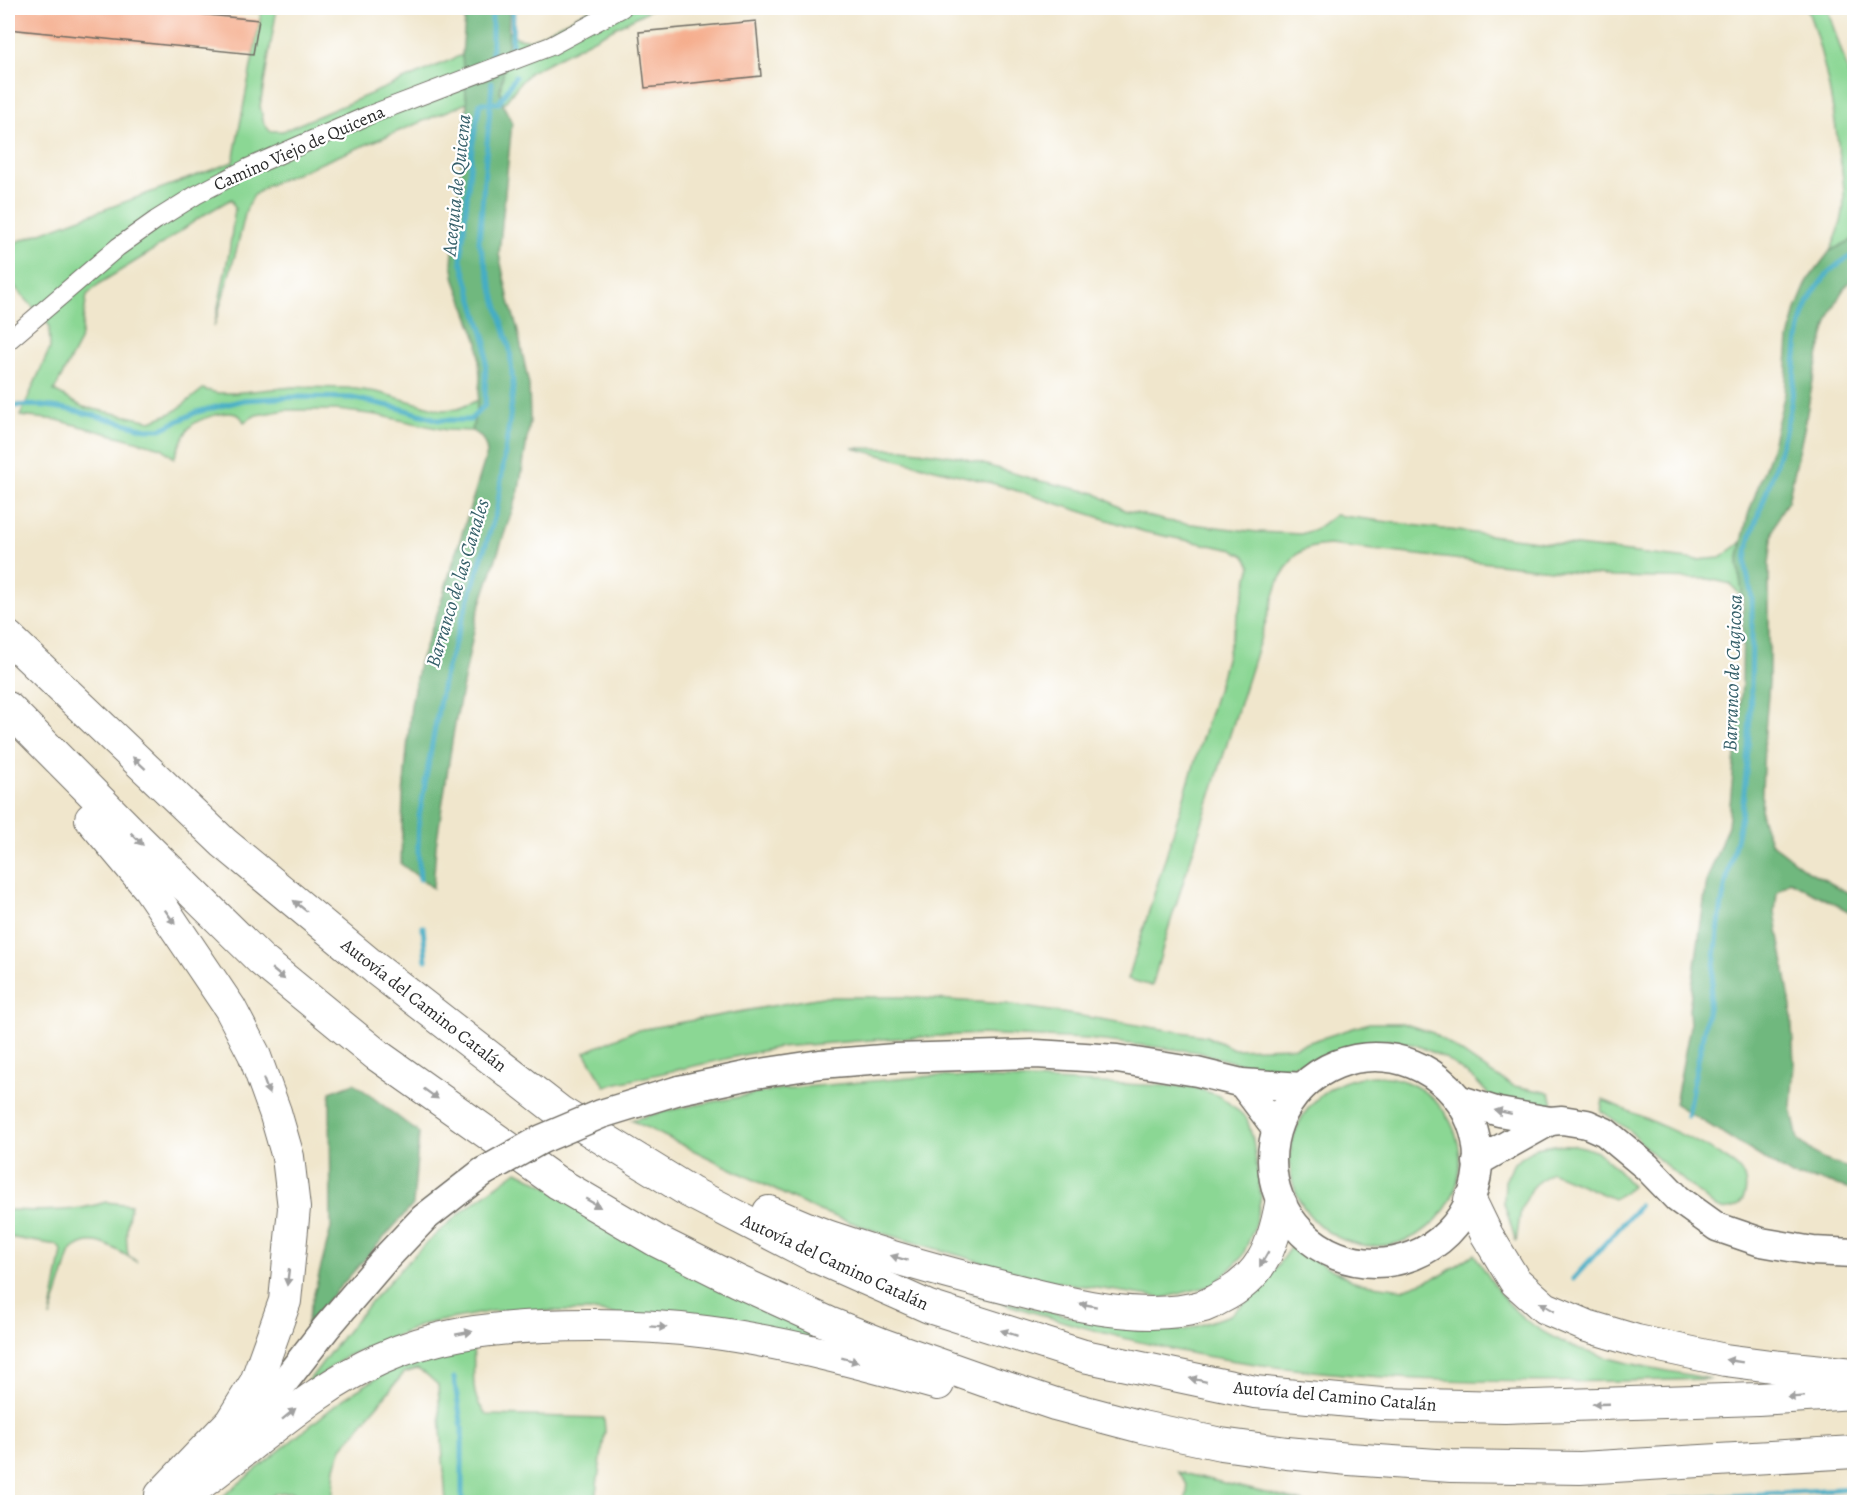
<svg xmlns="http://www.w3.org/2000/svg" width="1862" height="1510" font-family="Alegreya,serif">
	<rect width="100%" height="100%" fill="#fff"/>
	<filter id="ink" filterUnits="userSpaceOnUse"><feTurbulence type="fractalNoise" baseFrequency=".0167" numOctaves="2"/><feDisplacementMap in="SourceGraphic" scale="12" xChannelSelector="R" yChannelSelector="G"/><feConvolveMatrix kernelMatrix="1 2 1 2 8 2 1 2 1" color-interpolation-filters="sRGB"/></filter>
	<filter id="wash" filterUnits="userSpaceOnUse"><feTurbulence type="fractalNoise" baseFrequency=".008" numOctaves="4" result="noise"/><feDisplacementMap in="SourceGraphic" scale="24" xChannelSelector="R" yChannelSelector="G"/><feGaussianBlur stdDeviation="1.35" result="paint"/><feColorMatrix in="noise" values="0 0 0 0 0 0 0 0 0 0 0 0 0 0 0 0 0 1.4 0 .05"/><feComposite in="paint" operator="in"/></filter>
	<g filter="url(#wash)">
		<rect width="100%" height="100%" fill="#f0e6cc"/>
		<g fill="#8bd794" stroke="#5b8160" stroke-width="1.5">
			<path d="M262,8H277L260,106L264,124L270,131H283L462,55L467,103L268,185L254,195L246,210L237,248L214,327L229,253L235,208L231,199L202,216L149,253L100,283L87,295L80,341L54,391L83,407L151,421L174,412L203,389L217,393H233L293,387L348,388L377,392L441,410L458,409L478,400L472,431L446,430L377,415L338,410H286L256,415L244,422C243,420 241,416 238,415C227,409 196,419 189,428C182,437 179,448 174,458L162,448L57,420L20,416L50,348L49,325L13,285L8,283V245L233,162Z"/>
			<path d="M592,8H653L530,72L519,84L503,105L500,91L508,45V31L518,38L531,40Z"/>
			<path d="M1807,8H1827L1848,71L1854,100V239L1830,251C1836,239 1841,226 1843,212C1846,190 1841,165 1838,143C1832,97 1823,51 1807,8Z"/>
			<path d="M852,448L904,449L960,457L1036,480L1095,493L1124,510L1167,521L1257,532L1301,534L1316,529L1335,515L1543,542L1697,560L1720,558L1742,542L1738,563L1743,599L1731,584L1709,579L1613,577L1329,545C1298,547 1294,555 1279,580L1167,933L1152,986L1128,979L1221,677L1251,566L1245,556L1234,550L1145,532L999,485Z"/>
			<path d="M822,997H905L1006,1004L1206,1036L1234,1049L1294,1047L1369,1023H1402L1433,1033L1494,1075L1514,1086L1550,1093L1553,1104H1515L1491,1097L1475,1080L1445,1058L1416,1045L1389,1040L1360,1043L1302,1063L1273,1069L1233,1062L1198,1052L1087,1039L980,1034L884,1039L779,1047L605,1086L585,1052L633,1031Z"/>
			<path d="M932,1076L1193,1087L1217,1095L1233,1106L1247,1119L1253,1140L1261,1197L1254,1228L1242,1257L1214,1285L1163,1298L1044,1280L878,1232L814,1209L631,1120L675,1109L781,1089Z"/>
			<circle cx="1375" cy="1161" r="85"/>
			<path d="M1603,1100C1640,1116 1678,1131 1713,1151C1720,1156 1729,1160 1736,1166C1755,1183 1745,1217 1716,1208L1648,1150L1629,1130L1601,1111Z"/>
			<path d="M1555,1145C1563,1145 1571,1144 1579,1146C1603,1150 1617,1169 1632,1186L1614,1199L1551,1172L1534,1185L1521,1209L1516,1242L1504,1203L1505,1181L1514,1163L1536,1148Z"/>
			<path d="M517,1171L881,1357L594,1311H493L424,1324L347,1356L304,1387C349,1326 399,1264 458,1215C477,1200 497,1186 517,1171Z"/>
			<path d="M106,1202L131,1205C126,1223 125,1237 128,1255L137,1262C116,1250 93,1230 71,1251L50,1318L62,1251L57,1245L8,1237V1210C41,1211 73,1213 106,1202Z"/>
			<path d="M1292,1245L1318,1262L1357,1283L1403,1289L1442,1275L1474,1254C1486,1272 1497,1291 1511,1306C1557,1357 1649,1367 1712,1379C1536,1384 1357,1386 1184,1352C1111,1337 1040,1315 970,1293L1071,1317L1137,1330H1185L1230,1315L1259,1291Z"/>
			<path d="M473,1346C476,1370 467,1398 488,1415L604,1418L605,1431L595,1499L520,1500L522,1502H446L438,1385L426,1374L417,1369L404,1373L342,1448L335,1467L332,1502H300L293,1492L276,1493L264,1502H216L343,1399L394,1367Z"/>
			<path d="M1178,1472L1304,1502H1184C1190,1490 1188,1482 1178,1472Z"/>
		</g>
		<g fill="#70b87e" stroke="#4e7254" stroke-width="1.5">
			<path d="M466,8H509L508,45L500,91L503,105L512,122L499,254L509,301L517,327L529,385L530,421L519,490L477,615L454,729L436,846L433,888L401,864L403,796L411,705L419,663L438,611L487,453C485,441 482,436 472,431L478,400L480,379L478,342L455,280L452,263L467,104L462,55Z"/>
			<path d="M1854,239V279C1824,299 1811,393 1804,429C1799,453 1793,477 1788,501L1780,513L1773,531L1769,564V682L1764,744L1761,816L1770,842L1805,869L1854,896V914L1790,881L1777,893L1775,912L1791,1007L1794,1063L1791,1107L1798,1140L1822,1159L1854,1170V1190L1820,1180L1792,1176L1675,1104L1690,1026L1689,1009L1707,880L1728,825L1742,684L1743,599L1738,563L1742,542L1748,515L1770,453L1785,393L1789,339L1796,309L1808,280L1830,251Z"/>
			<path d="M354,1083L419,1133L413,1205L306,1325L331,1228L330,1092Z"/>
		</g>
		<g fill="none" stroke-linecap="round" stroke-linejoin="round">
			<g stroke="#45adc5" stroke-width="5">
				<path d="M492,8V57"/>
				<path d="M512,45L513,8"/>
				<path d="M13,406C57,401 104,419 146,429H161L197,412L244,400L297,397L352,398L399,408L439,420H470L485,405L486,343L461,260L472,148L480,103H499L515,77"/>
				<path d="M420,879L418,849L419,817L444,677L497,509L510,417L513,387L510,350L479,242L492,83"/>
				<path d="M423,927L426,960"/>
				<path d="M1687,1116C1695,1072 1706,1027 1712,983C1716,953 1718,922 1724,893C1729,865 1738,837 1742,809C1751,741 1752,670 1752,601C1752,588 1745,574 1746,561C1748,536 1758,518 1765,496C1775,469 1783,442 1789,414C1797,380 1793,343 1805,311C1813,288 1832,264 1854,255"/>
				<path d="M1573,1279L1639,1206"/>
				<path d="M454,1378L462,1428V1502"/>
				<path d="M1671,1500L1854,1488"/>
			</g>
		</g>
		<g id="blocks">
			<g fill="#f5ae8e">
				<path d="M8,8H136L259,20L253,54L8,29Z"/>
				<path d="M756,21L761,76L645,88L639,32Z"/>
			</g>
		</g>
	</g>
	<g filter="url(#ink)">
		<use href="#blocks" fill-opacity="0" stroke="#706c63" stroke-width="1.5"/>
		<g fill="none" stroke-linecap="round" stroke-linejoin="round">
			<defs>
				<path id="minor" d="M8,341L118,247L156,220L196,195L248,168L367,116L551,46L622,8"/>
				<g id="trunk">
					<circle cx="1375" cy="1160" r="103"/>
					<path d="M1242,1083L1276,1128"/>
					<path d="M679,1090L755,1074L820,1064L895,1058L1036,1054L1117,1059L1197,1072L1242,1083L1302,1087"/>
					<path d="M1458,1099L1499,1112L1550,1121L1562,1120L1587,1124L1605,1132L1647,1167L1678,1199L1717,1227L1761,1242L1813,1251L1854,1253"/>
					<path d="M1477,1162L1550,1121"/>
					<path d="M222,1456L242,1436L326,1328L386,1258L424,1218L483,1172"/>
				</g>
				<g id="motorway">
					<path d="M8,637L224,843L376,969L560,1112L690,1192L812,1255L929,1307L1084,1356L1255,1392L1381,1404L1505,1407L1758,1399L1854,1393"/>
					<path d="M8,708L139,840L261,960L377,1055L558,1183L657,1241L737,1281L829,1323L884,1345L986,1381L1055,1404L1142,1427L1221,1444L1287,1453L1349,1459L1451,1466L1580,1468L1854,1452"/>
					<path d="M91,819L149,888L230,1008L254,1054L275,1112L288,1157L294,1208L285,1301L256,1382L231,1422L161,1495"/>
					<path d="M1470,1200L1487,1235L1515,1281L1545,1308L1587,1326L1637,1341L1725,1360L1771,1366L1854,1374"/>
					<path d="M769,1212C791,1221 814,1232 836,1239C892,1258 950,1274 1007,1288C1066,1303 1143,1324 1204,1306C1209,1304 1215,1301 1220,1298C1261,1278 1273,1247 1281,1204"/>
					<path d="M176,1502C202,1483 227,1464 252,1444C294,1411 331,1381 380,1359C432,1335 488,1328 544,1326C598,1324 653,1325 707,1332C785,1342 862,1363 938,1384"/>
				</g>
			</defs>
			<use href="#minor" stroke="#706c63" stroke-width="20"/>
			<use href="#trunk" stroke="#706c63" stroke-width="31"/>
			<use href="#motorway" stroke="#706c63" stroke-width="34"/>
			<use href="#minor" stroke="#fff" stroke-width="18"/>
			<use href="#trunk" stroke="#fff" stroke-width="28"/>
			<use href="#motorway" stroke="#fff" stroke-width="32"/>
			<defs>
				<path id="trunk-bridge" d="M483,1172L542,1139L601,1114L679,1090"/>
			</defs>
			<use href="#trunk-bridge" stroke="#706c63" stroke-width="31" stroke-linecap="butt"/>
			<use href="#trunk-bridge" stroke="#fff" stroke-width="28"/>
		</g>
		<defs><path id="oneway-solid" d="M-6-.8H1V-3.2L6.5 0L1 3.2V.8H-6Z" transform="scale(1.5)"/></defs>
		<g fill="#a0a0a0">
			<use href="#oneway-solid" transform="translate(139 763) rotate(-137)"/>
			<use href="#oneway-solid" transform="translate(137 839) rotate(45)"/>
			<use href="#oneway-solid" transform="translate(300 906) rotate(-141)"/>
			<use href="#oneway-solid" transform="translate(170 917) rotate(55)"/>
			<use href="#oneway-solid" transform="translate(278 974) rotate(40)"/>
			<use href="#oneway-solid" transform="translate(266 1086) rotate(70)"/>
			<use href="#oneway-solid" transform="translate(431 1094) rotate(35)"/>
			<use href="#oneway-solid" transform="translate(1503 1112) rotate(-168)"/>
			<use href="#oneway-solid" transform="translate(593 1203) rotate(30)"/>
			<use href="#oneway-solid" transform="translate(899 1258) rotate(-163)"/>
			<use href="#oneway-solid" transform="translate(1264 1259) rotate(120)"/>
			<use href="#oneway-solid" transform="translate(288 1277) rotate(97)"/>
			<use href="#oneway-solid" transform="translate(1088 1305) rotate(-170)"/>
			<use href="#oneway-solid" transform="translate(1547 1307) rotate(-149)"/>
			<use href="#oneway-solid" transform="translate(658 1327) rotate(4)"/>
			<use href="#oneway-solid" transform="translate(464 1333) rotate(-11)"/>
			<use href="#oneway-solid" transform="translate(1009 1333) rotate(-162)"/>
			<use href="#oneway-solid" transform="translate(850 1360) rotate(15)"/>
			<use href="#oneway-solid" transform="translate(1734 1361) rotate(-171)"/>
			<use href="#oneway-solid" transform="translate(1198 1380) rotate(-168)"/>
			<use href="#oneway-solid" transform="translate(1796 1397) rotate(176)"/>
			<use href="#oneway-solid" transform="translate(1601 1404) rotate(178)"/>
			<use href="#oneway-solid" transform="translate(289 1414) rotate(-39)"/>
		</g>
	</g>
	<g text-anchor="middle" stroke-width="4.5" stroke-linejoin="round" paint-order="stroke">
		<g font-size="18" fill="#2b2b2b" stroke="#fff">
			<text transform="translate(299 148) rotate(-24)" y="6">Camino Viejo de Quicena</text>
			<text transform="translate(424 1005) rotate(38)" y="6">Autovía del Camino Catalán</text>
			<text transform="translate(835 1262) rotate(25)" y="6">Autovía del Camino Catalán</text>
			<text transform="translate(1335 1396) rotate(5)" y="6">Autovía del Camino Catalán</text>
		</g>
		<g font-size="20" font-style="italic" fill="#355f69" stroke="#fff">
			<text transform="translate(456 185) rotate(-84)" y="7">Acequia de Quicena</text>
			<text transform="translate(457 583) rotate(-73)" y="7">Barranco de las Canales</text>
			<text transform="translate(1732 673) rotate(-88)" y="7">Barranco de Cagicosa</text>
		</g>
	</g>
	<rect width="1862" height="1510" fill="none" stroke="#fff" stroke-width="30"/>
</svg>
